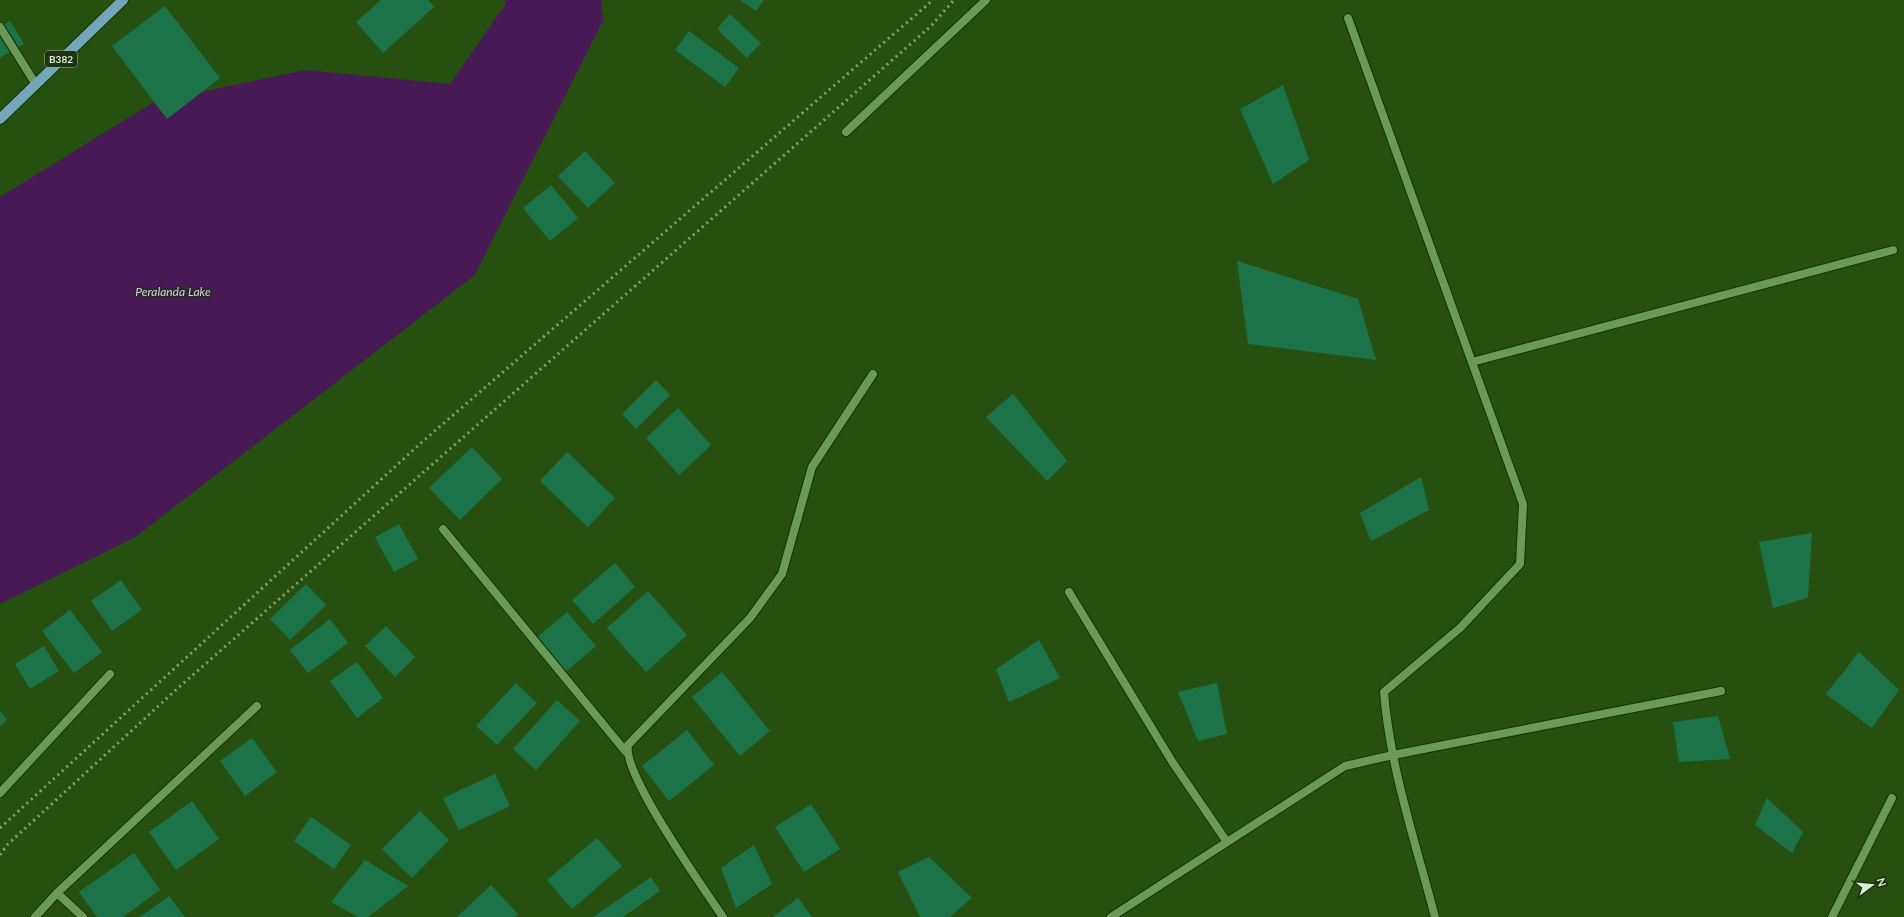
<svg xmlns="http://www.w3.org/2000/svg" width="1904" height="917" font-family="Lato,sans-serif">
	<rect width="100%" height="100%" fill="#26500f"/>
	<path fill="#471a55" d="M505,0H601L603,21L475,275L134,538L0,604V197L154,102L305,70L450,84L505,5Z"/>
	<g fill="#1d7349">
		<path d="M381,0H428L434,7L383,53L356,22Z"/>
		<path d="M740,0H764L756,11Z"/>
		<path d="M165,6L220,78L167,119L112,46Z"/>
		<path d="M730,14L761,43L747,58L717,29Z"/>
		<path d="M10,21L24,44L0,58V27Z"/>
		<path d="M689,31L739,68L725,87L675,50Z"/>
		<path d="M1283,85L1309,160L1273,184L1240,109Z"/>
		<path d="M585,151L615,183L588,208L558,176Z"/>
		<path d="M551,185L578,218L550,241L523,208Z"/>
		<path d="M1237,261L1358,299L1376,360L1248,344Z"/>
		<path d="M656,380L670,395L636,429L622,414Z"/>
		<path d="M1013,394L1067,461L1047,481L986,417Z"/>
		<path d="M678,408L711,445L679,475L646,438Z"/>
		<path d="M472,447L502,479L460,520L429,488Z"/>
		<path d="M567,452L615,498L588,527L540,481Z"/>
		<path d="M1421,477L1429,510L1371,541L1360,513Z"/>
		<path d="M399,524L418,559L394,572L375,537Z"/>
		<path d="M1812,533L1808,598L1773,608L1759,542Z"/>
		<path d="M615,563L635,587L593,624L572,600Z"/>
		<path d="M121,580L142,610L112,631L91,601Z"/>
		<path d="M306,584L326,605L290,640L270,619Z"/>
		<path d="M648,591L687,635L646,672L607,628Z"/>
		<path d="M70,610L102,652L74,673L42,631Z"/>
		<path d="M567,612L596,646L563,674L534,640Z"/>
		<path d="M330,619L348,643L308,673L290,650Z"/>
		<path d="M386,626L415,657L395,677L365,646Z"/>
		<path d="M1039,640L1060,678L1009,702L996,669Z"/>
		<path d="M44,646L59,671L30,689L15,664Z"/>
		<path d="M1859,652L1899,690L1872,728L1826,694Z"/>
		<path d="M357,662L383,698L357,718L330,681Z"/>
		<path d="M722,672L770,731L740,756L692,697Z"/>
		<path d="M516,683L537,703L497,745L476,726Z"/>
		<path d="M1217,683L1227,734L1198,741L1178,692Z"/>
		<path d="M557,700L580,721L536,770L513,749Z"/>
		<path d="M0,711L7,720L0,726Z"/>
		<path d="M1718,716L1730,759L1679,762L1673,722Z"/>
		<path d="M687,730L714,765L669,801L642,766Z"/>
		<path d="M252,738L277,772L245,796L220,761Z"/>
		<path d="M495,774L510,806L459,830L443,798Z"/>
		<path d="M1767,798L1803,832L1792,853L1755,825Z"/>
		<path d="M192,801L219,839L176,870L149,832Z"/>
		<path d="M811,804L840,849L804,872L775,827Z"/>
		<path d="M420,811L449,840L412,878L382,849Z"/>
		<path d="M311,817L351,845L334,869L294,841Z"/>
		<path d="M597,838L622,866L572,909L547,880Z"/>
		<path d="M754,845L772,884L736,908L721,868Z"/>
		<path d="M134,853L160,890L123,917H97L79,892Z"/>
		<path d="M929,857L972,898L950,917H920L898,872Z"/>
		<path d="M365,860L408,886L368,917H358L331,902Z"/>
		<path d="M651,877L660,891L623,917H593Z"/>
		<path d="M491,885L518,914L514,917H457Z"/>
		<path d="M169,896L185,917H140Z"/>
		<path d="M798,898L812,917H773Z"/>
	</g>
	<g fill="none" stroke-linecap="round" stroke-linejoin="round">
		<defs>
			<g id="minor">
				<path d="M1348,18L1523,504L1520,564L1460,628L1384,692C1390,768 1416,844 1435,917"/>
				<path d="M0,27L35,83"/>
				<path d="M846,132L986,0"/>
				<path d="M1472,362L1893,250"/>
				<path d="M443,529L626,752"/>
				<path d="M1069,592L1173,763L1227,842"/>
				<path d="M0,793L110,674"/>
				<path d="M57,893L83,917"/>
				<path d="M35,917L57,893L257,706"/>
				<path d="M723,917C704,889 622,774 628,745L750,618L782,574L812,467L873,374"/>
				<path d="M1111,917L1345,766L1393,755L1721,691"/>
				<path d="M1832,917L1892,798"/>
			</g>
			<path id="primary" d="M0,119L123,0"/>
		</defs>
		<use href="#minor" stroke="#133302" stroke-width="10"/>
		<use href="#primary" stroke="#133302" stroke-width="12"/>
		<use href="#minor" stroke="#6b9958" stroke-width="8"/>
		<use href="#primary" stroke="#72a6bb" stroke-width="10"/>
		<g stroke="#83a473" stroke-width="3" stroke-dasharray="2 4" stroke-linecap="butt">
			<path d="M0,828L422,442L933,0"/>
			<path d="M0,855L7,845L178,688L931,26L954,0"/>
		</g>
	</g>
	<g text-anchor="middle" stroke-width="3" stroke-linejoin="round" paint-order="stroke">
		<rect fill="#1e3116" stroke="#a0b797" stroke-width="1" x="45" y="51" width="32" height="16" rx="3"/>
		<g font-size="10" font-weight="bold" fill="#d7f0ce">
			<text x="61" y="63">B382</text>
		</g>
		<g font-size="12" font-style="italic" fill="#e8c0f6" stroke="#1e3116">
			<text x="173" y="296">Peralanda Lake</text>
		</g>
	</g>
	<g transform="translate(1872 885) rotate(74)" stroke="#1e3116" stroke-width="3" paint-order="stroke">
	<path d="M0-3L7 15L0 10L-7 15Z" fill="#d7f0ce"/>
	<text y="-6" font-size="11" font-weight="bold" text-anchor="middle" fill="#d7f0ce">N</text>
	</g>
</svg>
